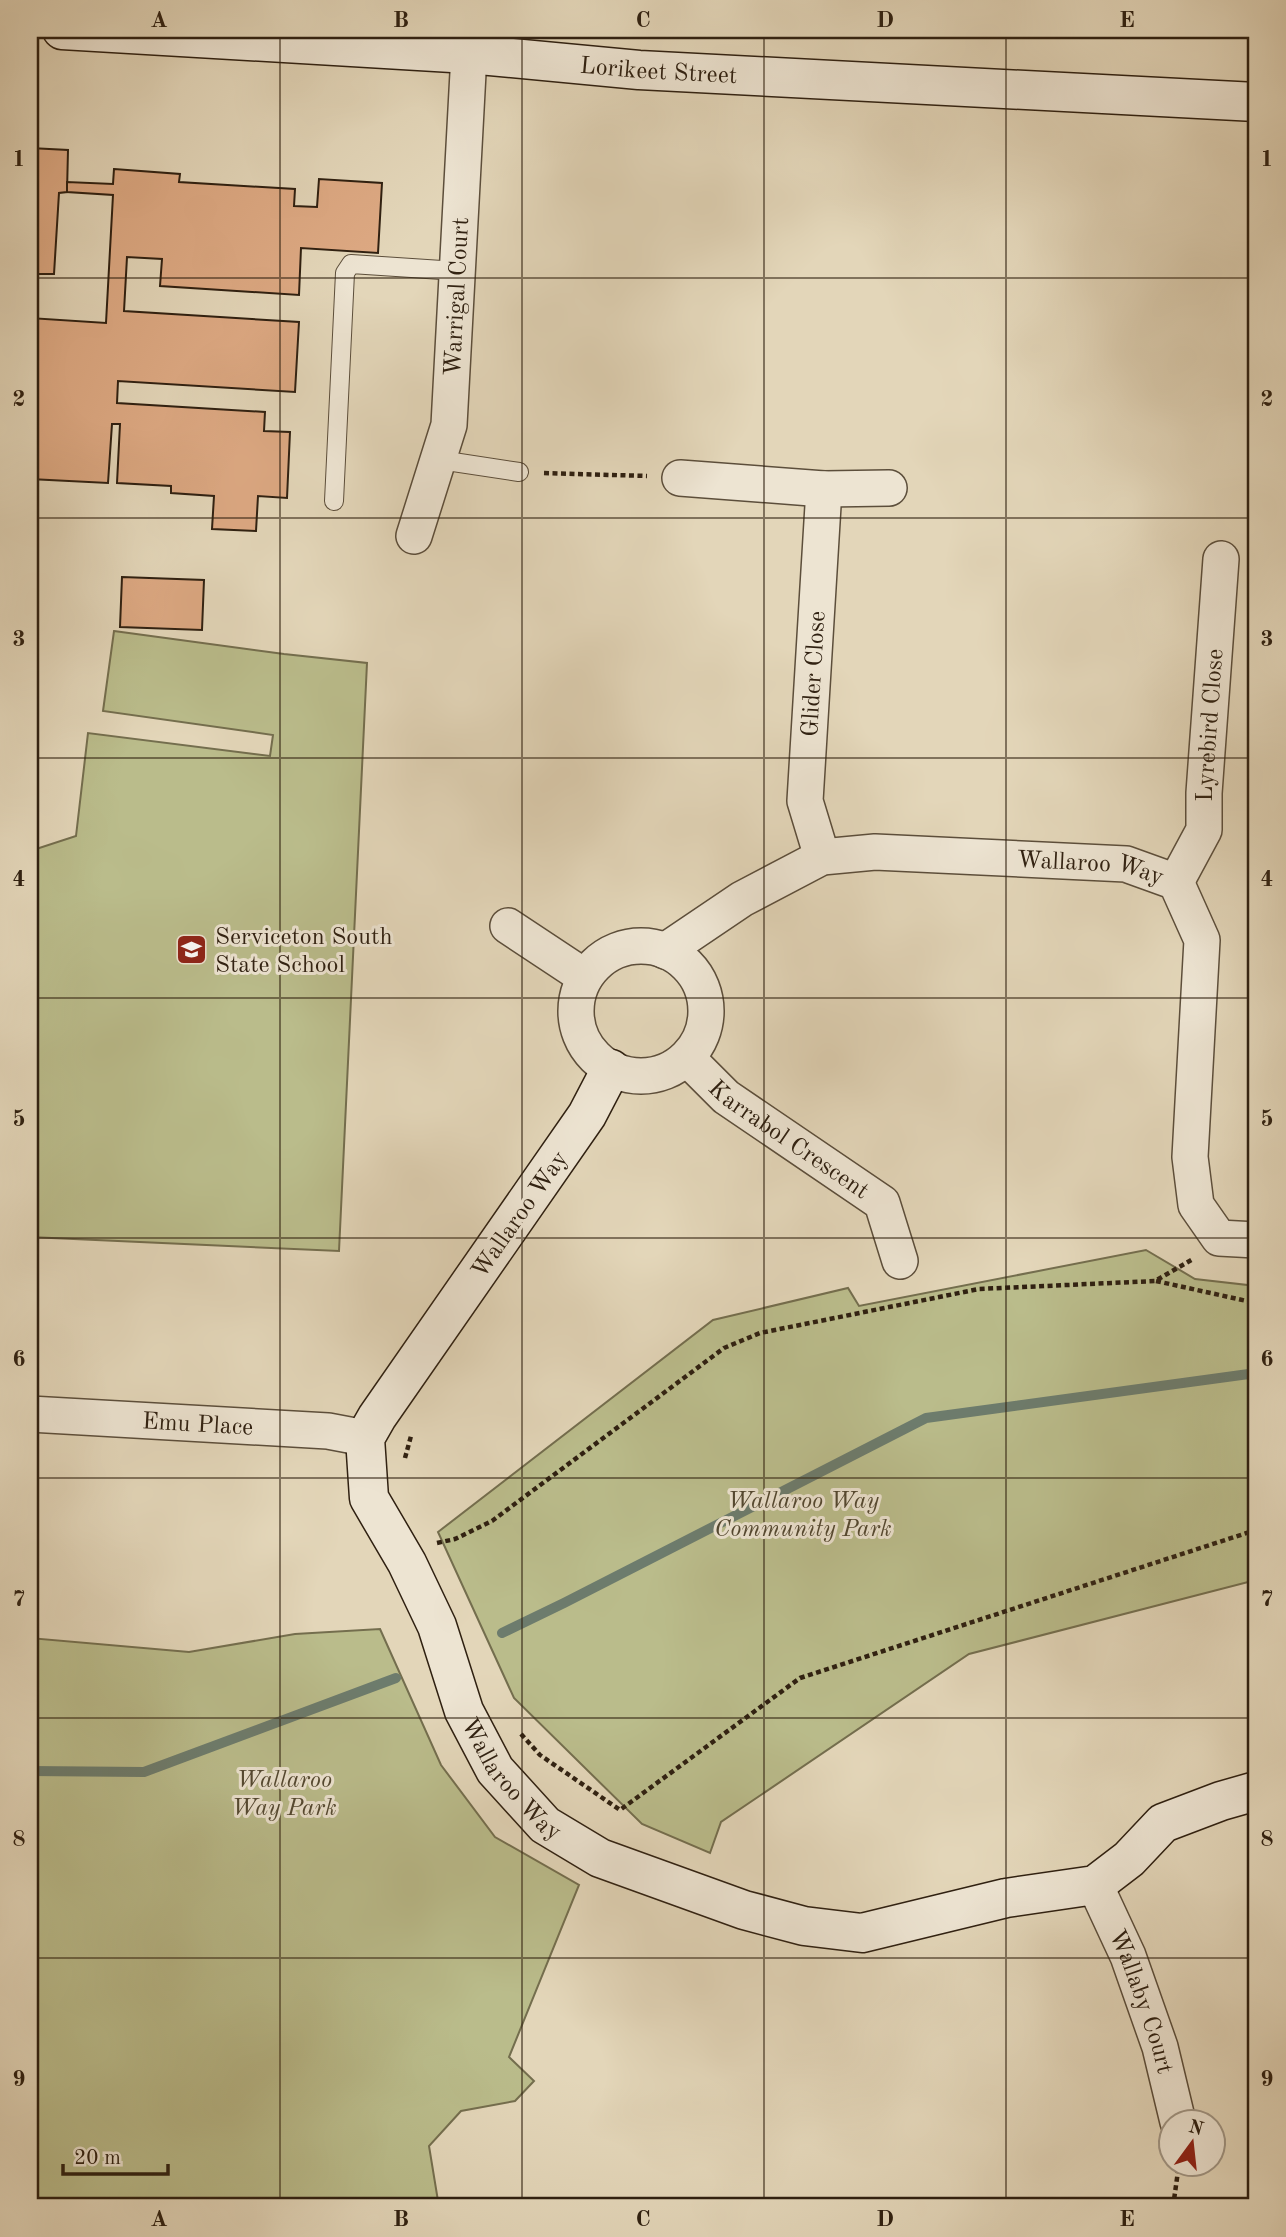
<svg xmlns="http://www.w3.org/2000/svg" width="1286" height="2237" font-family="'Old Standard TT',serif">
	<rect width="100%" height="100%" fill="#e3d6b9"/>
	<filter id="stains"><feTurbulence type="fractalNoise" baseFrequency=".00286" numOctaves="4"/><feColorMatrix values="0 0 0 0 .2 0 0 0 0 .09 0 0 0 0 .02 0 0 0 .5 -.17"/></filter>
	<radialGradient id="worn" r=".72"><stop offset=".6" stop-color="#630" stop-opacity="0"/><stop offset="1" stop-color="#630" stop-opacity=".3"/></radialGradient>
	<g fill="#babc8b" stroke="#746e4e" stroke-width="2">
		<path d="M114,631L284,654L367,663L339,1251L30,1237V851L76,836L88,733L270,756L273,735L103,711Z"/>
		<path d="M1146,1250L1195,1279L1256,1286V1580L969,1654L721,1822L710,1853L642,1824L514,1698L438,1532L713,1320L848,1288L859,1306Z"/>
		<path d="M380,1629L441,1765L495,1837L579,1885L509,2057L534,2081L515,2101L461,2111L429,2146L439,2207H30V1638L189,1652L295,1634Z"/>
	</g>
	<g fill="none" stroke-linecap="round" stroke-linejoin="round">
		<g stroke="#6d7c6d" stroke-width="10">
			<path d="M502,1633L564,1603L926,1418L1256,1373"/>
			<path d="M30,1771L144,1772L396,1678"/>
		</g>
	</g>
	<g fill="#dda983" stroke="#2f2011" stroke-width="2">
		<path d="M30,148L68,150L67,192L59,193L54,274H30Z"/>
		<path d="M114,169L180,174L179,182L295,189L294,206L317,207L319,179L382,183L378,253L301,248L299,295L160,286L162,259L127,257L124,311L299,322L295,392L118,381L117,403L265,412L264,431L290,432L287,498L258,496L256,531L212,529L214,496L171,493V486L117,483L120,424H112L108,483L30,479V318L106,323L113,195L67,192V182L113,184Z"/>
		<path d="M122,577L204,580L202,630L120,627Z"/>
	</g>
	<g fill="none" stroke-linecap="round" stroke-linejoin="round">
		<defs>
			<g id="lane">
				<path d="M440,460L519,472"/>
				<path d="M334,501L345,273L351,264L457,271"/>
			</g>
			<g id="street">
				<path d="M680,478L824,489L889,488"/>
				<path id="s1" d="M414,536L449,425L469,54"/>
				<path id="s2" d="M822,857L805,801L824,489"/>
				<path id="s3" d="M1176,882L1204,830V793L1221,559"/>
				<path d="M508,926L585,977"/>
				<circle cx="641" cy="1011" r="65"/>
				<path id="s4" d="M665,951L742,899L822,857L875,852L1126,864L1176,882L1202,940L1190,1157L1196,1205L1219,1238L1256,1240"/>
				<path id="s5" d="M687,1058L726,1097L882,1203L900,1261"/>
				<path id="s6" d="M30,1414L328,1431L365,1438"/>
				<path id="s7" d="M1095,1885L1128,1956L1160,2047L1178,2122"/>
			</g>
			<g id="secondary">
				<path id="s8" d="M62,30L469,54L639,70L1256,102"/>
				<path id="s9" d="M611,1069L587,1115L377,1417L365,1438L369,1498L407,1563L437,1626L464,1711L495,1770L545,1825L600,1858L744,1910L804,1926L862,1933L1006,1898L1095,1885L1129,1859L1163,1823L1221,1801L1256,1791"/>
			</g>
		</defs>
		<use href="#lane" stroke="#5c4e3b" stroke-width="20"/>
		<use href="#street" stroke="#5c4e3b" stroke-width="38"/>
		<use href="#secondary" stroke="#2f2011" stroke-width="41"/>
		<g stroke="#2f2011" stroke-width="4.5" stroke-dasharray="5 3.5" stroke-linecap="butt">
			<path d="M544,473L647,476"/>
			<path d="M1156,1281L1256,1303"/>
			<path d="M405,1458L411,1436"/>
			<path d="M437,1543L455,1539L492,1521L724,1348L760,1333L979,1289L1155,1281L1193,1259"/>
			<path d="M521,1734L540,1755L620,1810L800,1678L1256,1530"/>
			<path d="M1173,2207L1179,2164"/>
		</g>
		<use href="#lane" stroke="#ede4d2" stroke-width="18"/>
		<use href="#street" stroke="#ede4d2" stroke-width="35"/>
		<use href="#secondary" stroke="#ede4d2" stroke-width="38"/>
	</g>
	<path fill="none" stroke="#2f2011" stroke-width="2" stroke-opacity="0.55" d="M280,30V2207M522,30V2207M764,30V2207M1006,30V2207M30,278H1256M30,518H1256M30,758H1256M30,998H1256M30,1238H1256M30,1478H1256M30,1718H1256M30,1958H1256"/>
	<defs>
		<symbol id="school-square" viewBox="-11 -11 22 22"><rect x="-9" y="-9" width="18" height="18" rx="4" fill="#8f2418" stroke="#ede4d2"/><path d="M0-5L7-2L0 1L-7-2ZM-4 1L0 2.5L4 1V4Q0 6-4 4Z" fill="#fff"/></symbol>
	</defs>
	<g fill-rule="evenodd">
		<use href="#school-square" x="174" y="932" width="35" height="35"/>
	</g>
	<g text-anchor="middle" stroke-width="6" stroke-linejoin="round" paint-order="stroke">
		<g font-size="24" fill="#2f2011" stroke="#ede4d2">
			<text dy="8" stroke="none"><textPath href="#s8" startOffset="598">Lorikeet Street</textPath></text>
			<text dy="8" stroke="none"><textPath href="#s1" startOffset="245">Warrigal Court</textPath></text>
			<text dy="8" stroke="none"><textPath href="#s2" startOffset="186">Glider Close</textPath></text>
			<text dy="8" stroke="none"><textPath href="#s3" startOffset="164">Lyrebird Close</textPath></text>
			<text dy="8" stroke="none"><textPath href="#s4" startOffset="453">Wallaroo Way</textPath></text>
			<text dy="8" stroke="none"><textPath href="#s5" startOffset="131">Karrabol Crescent</textPath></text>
			<text transform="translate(519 1214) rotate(-55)" y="8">Wallaroo Way</text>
			<text dy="8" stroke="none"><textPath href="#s6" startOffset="168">Emu Place</textPath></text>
			<text dy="8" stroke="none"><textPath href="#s9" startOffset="822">Wallaroo Way</textPath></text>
			<text dy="8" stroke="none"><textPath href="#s7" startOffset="126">Wallaby Court</textPath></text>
		</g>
		<g font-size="24" fill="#2f2011" stroke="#ede4d2" text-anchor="start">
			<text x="215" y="944">Serviceton South<tspan x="215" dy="28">State School</tspan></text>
		</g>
		<g font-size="24" font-style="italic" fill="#524730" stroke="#ede4d2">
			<text x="803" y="1508">Wallaroo Way<tspan x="803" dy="28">Community Park</tspan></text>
			<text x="284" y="1787">Wallaroo<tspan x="284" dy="28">Way Park</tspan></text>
		</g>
	</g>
	<rect width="1286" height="2237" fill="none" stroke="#e3d6b9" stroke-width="77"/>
	<g transform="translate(1192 2143) rotate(15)"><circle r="33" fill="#ede4d2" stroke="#a19685" stroke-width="2"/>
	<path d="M0-5L12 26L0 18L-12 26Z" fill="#8f2418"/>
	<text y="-10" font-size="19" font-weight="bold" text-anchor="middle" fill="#2f2011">N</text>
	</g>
	<path d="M63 2164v10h105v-10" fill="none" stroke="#2f2011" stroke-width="3.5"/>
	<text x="74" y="2164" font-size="21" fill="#2f2011" stroke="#ede4d2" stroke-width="5" paint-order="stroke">20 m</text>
	<rect x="38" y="38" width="1210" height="2160" fill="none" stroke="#2f2011" stroke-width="2.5"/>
	<g font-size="23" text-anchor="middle" font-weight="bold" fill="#2f2011">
		<text x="159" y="27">A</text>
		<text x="401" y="27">B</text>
		<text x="643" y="27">C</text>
		<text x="885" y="27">D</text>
		<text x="1127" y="27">E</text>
		<text x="19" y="166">1</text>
		<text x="1267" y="166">1</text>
		<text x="19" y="406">2</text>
		<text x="1267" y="406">2</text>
		<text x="19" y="646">3</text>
		<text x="1267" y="646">3</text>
		<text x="19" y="886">4</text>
		<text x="1267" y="886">4</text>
		<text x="19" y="1126">5</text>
		<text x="1267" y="1126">5</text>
		<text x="19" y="1366">6</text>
		<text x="1267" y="1366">6</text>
		<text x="19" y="1606">7</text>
		<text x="1267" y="1606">7</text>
		<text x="19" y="1846">8</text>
		<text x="1267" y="1846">8</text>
		<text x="19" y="2086">9</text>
		<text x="1267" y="2086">9</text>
		<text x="159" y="2226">A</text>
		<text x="401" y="2226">B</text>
		<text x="643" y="2226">C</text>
		<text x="885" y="2226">D</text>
		<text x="1127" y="2226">E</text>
	</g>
	<rect width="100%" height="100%" filter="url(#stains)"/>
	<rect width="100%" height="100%" fill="url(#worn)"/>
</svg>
